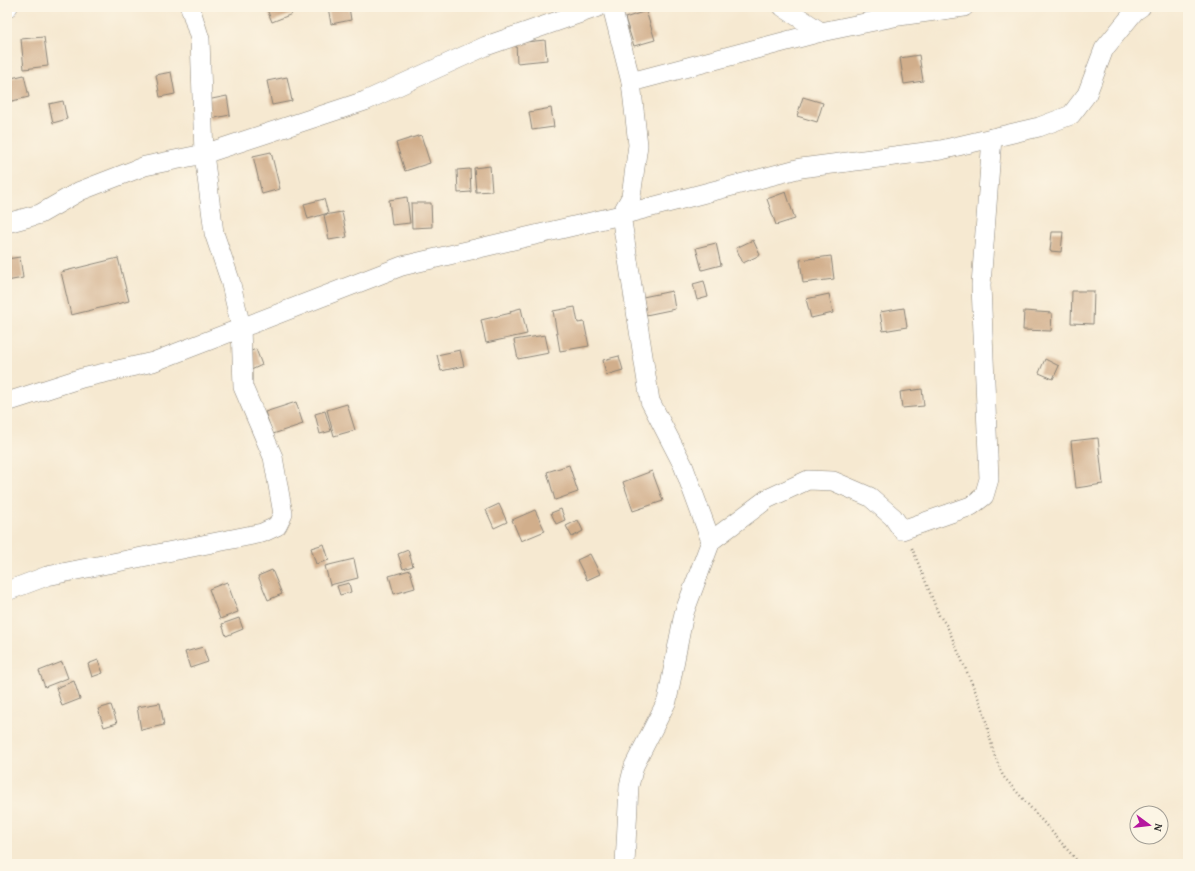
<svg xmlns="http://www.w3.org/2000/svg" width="1195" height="871" font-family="'Gentium Book Plus',serif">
	<rect width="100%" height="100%" fill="#fcf5e5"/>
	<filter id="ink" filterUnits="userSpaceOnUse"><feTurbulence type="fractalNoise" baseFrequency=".025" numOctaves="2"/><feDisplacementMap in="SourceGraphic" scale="8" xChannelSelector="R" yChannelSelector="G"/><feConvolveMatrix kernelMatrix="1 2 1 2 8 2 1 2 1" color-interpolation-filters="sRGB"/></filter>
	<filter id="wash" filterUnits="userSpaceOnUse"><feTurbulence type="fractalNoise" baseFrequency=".012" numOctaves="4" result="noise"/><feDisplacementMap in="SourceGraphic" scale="16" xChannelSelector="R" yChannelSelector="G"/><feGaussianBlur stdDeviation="0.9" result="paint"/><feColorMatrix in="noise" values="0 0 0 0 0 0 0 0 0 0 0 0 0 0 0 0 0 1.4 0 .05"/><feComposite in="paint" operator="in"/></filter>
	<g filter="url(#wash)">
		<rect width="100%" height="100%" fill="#f6e9d1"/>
		<g id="blocks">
			<g fill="#d1ae8b">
				<path d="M266,7H289L292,14L272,22Z"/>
				<path d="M328,7H349L351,20L331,24Z"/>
				<path d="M646,11L655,40L634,46L625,18Z"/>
				<path d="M44,37L48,66L24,69L21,39Z"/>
				<path d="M545,40L547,60L517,63L516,43Z"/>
				<path d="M919,55L923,81L904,84L900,58Z"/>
				<path d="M171,72L175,94L160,97L156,75Z"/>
				<path d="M24,75L29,97L8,102L7,79Z"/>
				<path d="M287,77L292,101L272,105L267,81Z"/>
				<path d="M227,96L230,115L210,119L207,100Z"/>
				<path d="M803,97L823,103L817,122L797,116Z"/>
				<path d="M63,101L67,119L53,123L49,104Z"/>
				<path d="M551,108L554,127L532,130L529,112Z"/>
				<path d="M421,135L430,163L405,171L396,143Z"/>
				<path d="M271,152L280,189L262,194L253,156Z"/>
				<path d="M490,166L492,191L476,192L474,168Z"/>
				<path d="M470,169L471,192L458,193L457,170Z"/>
				<path d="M786,192L795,219L776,225L767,199Z"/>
				<path d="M407,197L410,223L392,225L389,200Z"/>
				<path d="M324,199L328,213L308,219L304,204Z"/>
				<path d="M411,203H431L432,227L412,228Z"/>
				<path d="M342,212L347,237L329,240L324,215Z"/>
				<path d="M1052,232H1063L1061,252L1050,251Z"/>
				<path d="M753,240L760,255L743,263L736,248Z"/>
				<path d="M716,243L721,265L702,270L696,248Z"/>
				<path d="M831,256L834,279L803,283L800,260Z"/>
				<path d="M20,257L23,278L7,281V259Z"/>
				<path d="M118,258L129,301L71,315L61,272Z"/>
				<path d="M704,281L708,297L697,300L693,284Z"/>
				<path d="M672,291L675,309L646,315L643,297Z"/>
				<path d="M1072,291H1094L1093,324L1071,323Z"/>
				<path d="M829,294L833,313L811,318L806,299Z"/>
				<path d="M575,307L578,323L584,322L589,346L560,351L553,311Z"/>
				<path d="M521,308L527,334L486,343L481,320L511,313L510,311Z"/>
				<path d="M904,308L907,327L883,331L880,312Z"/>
				<path d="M1024,311L1052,313L1051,331L1023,330Z"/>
				<path d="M545,335L549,353L518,359L514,340Z"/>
				<path d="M256,349L262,365L249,371L242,355Z"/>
				<path d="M460,350L464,366L441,371L437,355Z"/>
				<path d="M619,356L623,370L606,375L603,360Z"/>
				<path d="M1045,359L1059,366L1053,379L1039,373Z"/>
				<path d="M922,389L924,406L902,408L900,392Z"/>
				<path d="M296,402L303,424L273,434L265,412Z"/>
				<path d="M347,404L355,430L334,436L327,410Z"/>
				<path d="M325,411L331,431L320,434L315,414Z"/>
				<path d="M1098,438L1103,484L1076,488L1071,441Z"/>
				<path d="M569,465L578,492L555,500L547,472Z"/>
				<path d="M652,471L663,501L633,511L623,482Z"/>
				<path d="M499,504L507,522L494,528L486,510Z"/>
				<path d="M561,509L565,520L556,524L551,513Z"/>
				<path d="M535,510L545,531L521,541L512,520Z"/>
				<path d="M578,520L583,531L572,537L566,526Z"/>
				<path d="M324,544L329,560L316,564L311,548Z"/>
				<path d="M408,550L413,566L403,569L398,554Z"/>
				<path d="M590,554L600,574L587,580L577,560Z"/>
				<path d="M354,559L358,578L330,585L325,566Z"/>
				<path d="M272,570L282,594L268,600L258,576Z"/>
				<path d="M410,570L415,588L394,594L389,576Z"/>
				<path d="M227,582L238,612L220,619L209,589Z"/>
				<path d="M349,583L351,592L340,595L337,586Z"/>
				<path d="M239,618L243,629L226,636L222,624Z"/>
				<path d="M203,647L208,662L190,668L185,652Z"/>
				<path d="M98,660L103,673L92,677L88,664Z"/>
				<path d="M62,662L68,678L45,687L39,671Z"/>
				<path d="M74,681L80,699L62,706L56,688Z"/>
				<path d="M160,703L164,725L141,730L137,707Z"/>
				<path d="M111,705L117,723L104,727L98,709Z"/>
			</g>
		</g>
	</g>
	<g filter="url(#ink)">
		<use href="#blocks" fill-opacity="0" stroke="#898276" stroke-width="1"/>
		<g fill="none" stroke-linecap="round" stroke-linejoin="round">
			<defs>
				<g id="minor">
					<path d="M7,7H8"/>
					<path d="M612,7L631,82L638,145L631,197L621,215L650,401L683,465L711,541L684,613L667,701L634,766L629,786L625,864"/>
					<path d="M783,7L821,32"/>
					<path d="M631,82L821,32L899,16L964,7"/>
					<path d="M7,223L40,214L80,191L145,166L204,154L365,101L486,46L598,7"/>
					<path d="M7,402L82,378L153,362L402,266L621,215L801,168L941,150L1039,127L1071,115L1087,94L1104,49L1135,11L1141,7"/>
					<path d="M711,541L767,499L808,480L833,481L870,497L893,517L902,530L971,506L984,496L989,479L981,285L992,138"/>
					<path d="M7,591L47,576L262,533L277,526L283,514L273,457L243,387L241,327L230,280L214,233L204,154L200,39L190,7"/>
				</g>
			</defs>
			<use href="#minor" stroke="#898276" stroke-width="20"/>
			<path stroke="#898276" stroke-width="2.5" stroke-dasharray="1 3" stroke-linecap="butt" d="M912,548L939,615L947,626L983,709L994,754L1003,776L1080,864"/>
			<use href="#minor" stroke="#fff" stroke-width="19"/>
		</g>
	</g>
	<rect width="1195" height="871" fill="none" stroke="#fcf5e5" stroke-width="24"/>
	<g transform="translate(1149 825) rotate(105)"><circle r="19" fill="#fcf5e5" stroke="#a29e95"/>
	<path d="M0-3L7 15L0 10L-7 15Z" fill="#b5179e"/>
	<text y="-6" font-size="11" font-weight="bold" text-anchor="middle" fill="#1c1c1c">N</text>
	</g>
</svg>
